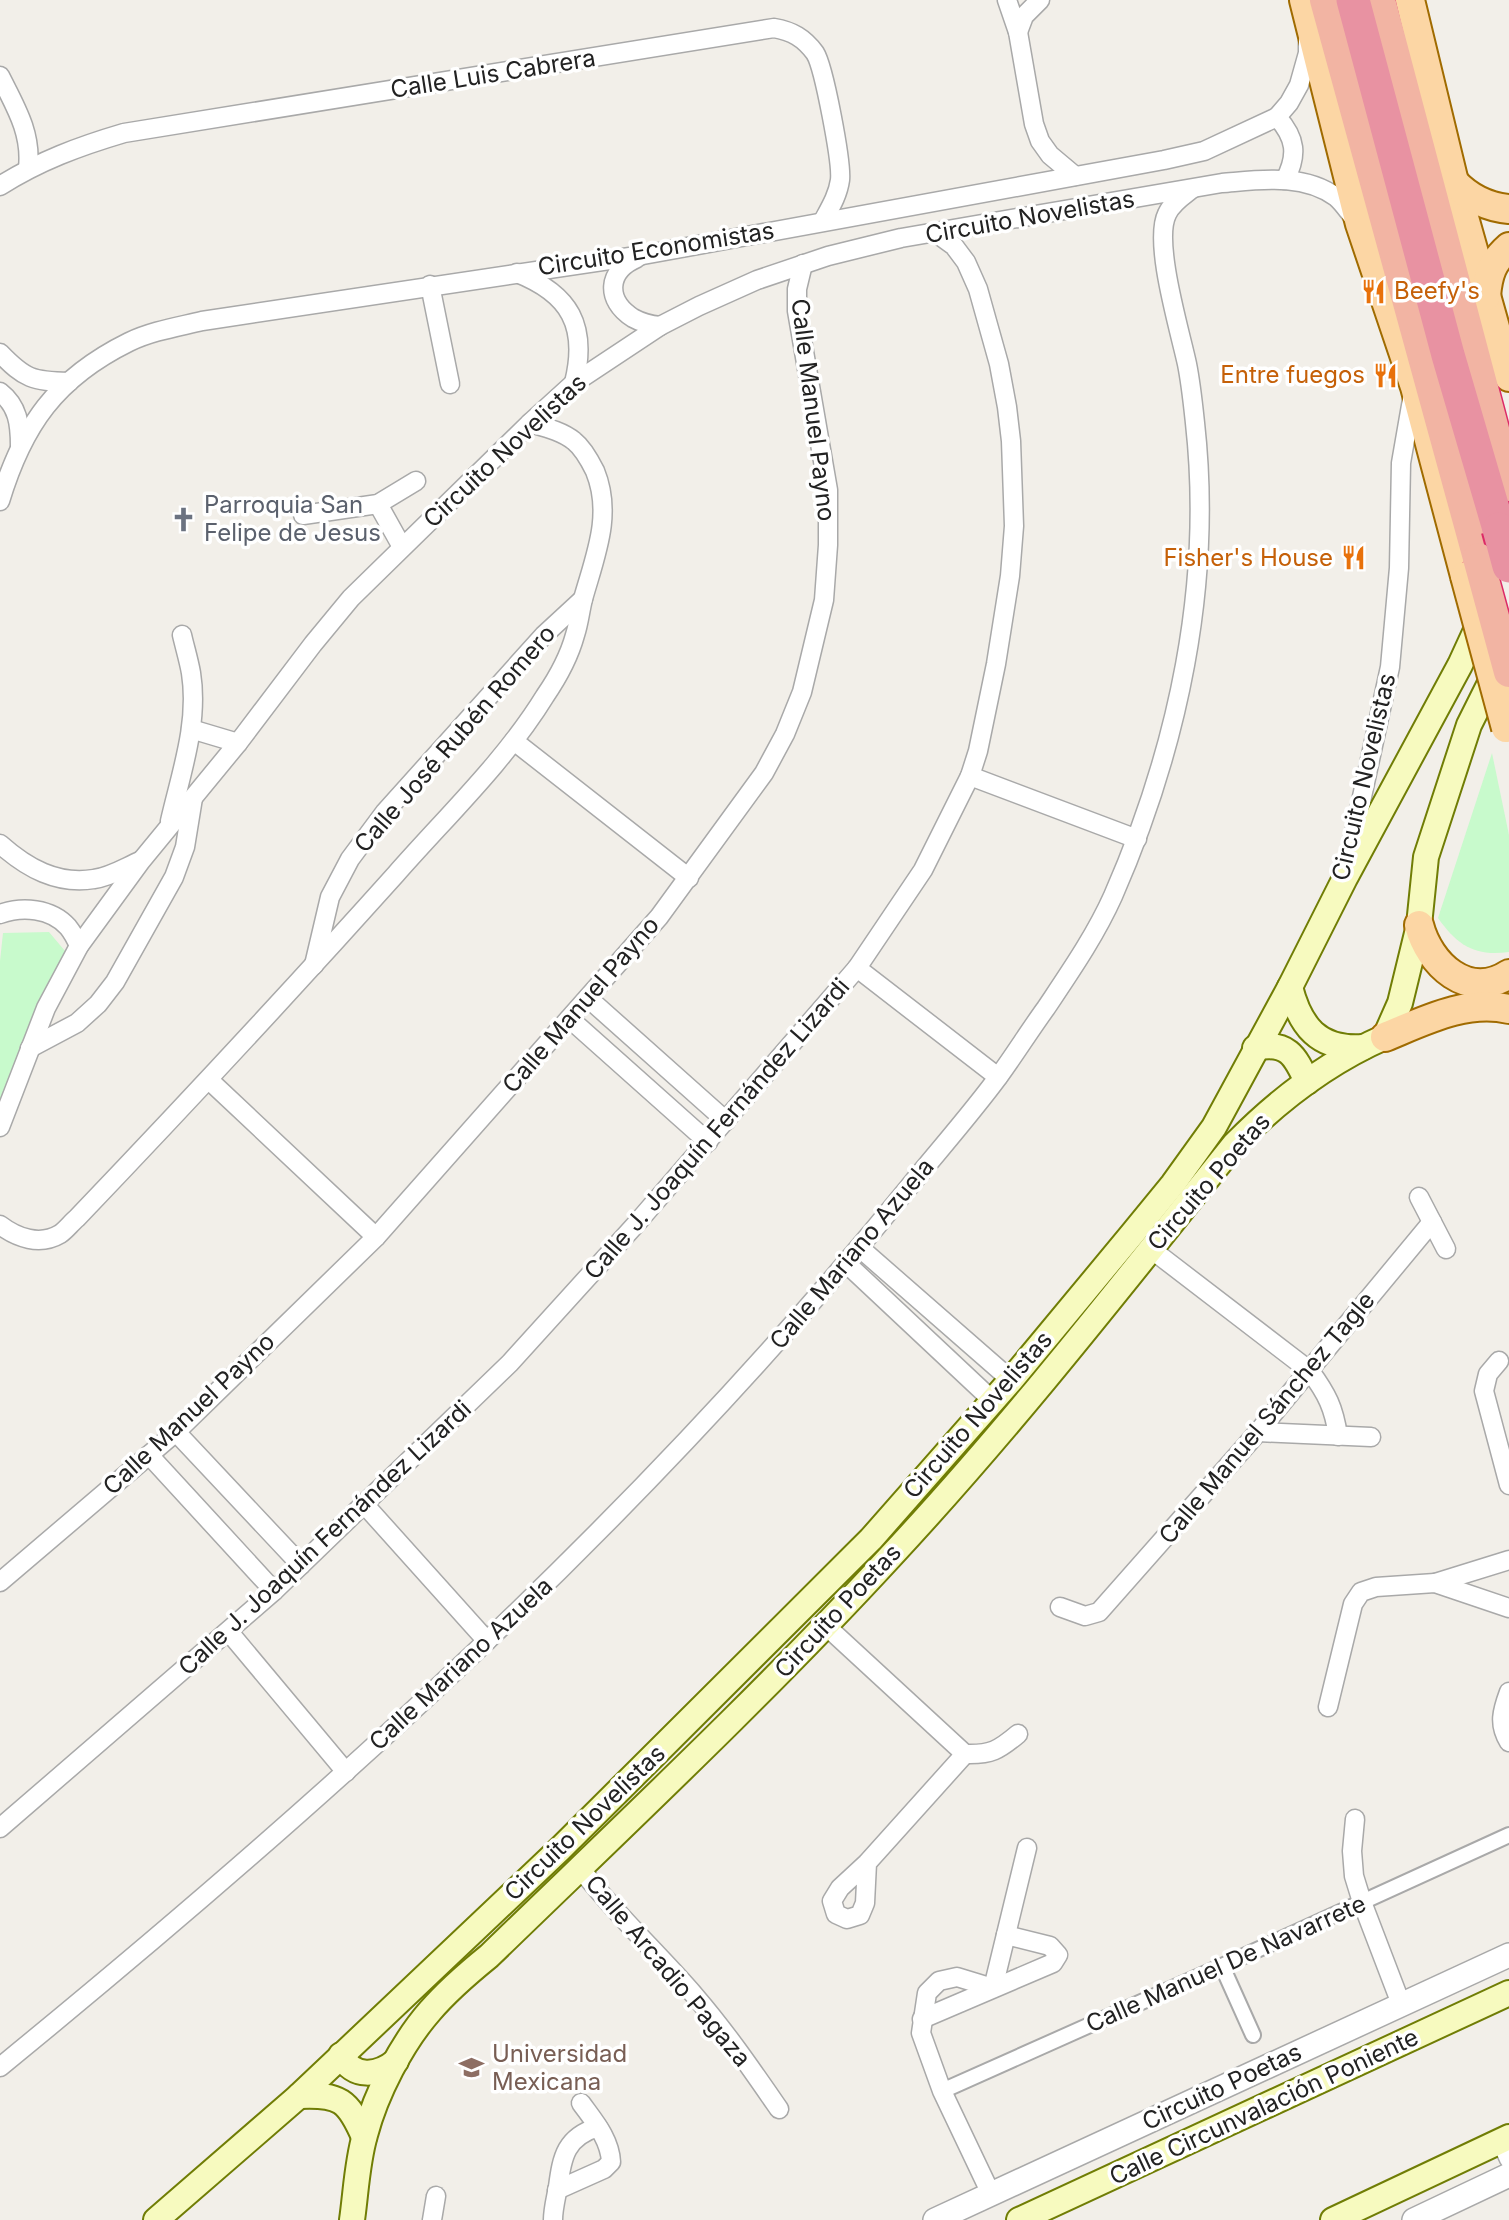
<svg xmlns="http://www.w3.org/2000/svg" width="1509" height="2220" font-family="Inter,sans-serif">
	<rect width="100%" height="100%" fill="#f2efe9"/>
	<g fill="#c8facc">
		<path d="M1492,753L1509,835V952C1475,957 1457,945 1438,918Z"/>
		<path d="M49,932L65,951L39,1002L0,1112V961L3,933Z"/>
	</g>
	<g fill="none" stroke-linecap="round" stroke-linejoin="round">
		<defs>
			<g id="pedestrian">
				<path d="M1222,1966L1253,2035"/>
				<path d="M942,2091L1222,1966L1509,1835"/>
			</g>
			<g id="minor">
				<path d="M1007,0L1018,32L1034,124L1040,141L1050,155L1075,176"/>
				<path d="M1018,32L1024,16L1040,0"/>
				<path d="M0,76C15,106 32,133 28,168"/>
				<path d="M1277,117C1296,138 1298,155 1285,180"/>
				<path d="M0,186C39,161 80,146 124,133L774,28C792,31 804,38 815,53C824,67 842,163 840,180C838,195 830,208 823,221"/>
				<path d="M637,258C607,271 605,300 633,318C642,323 651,325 660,326"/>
				<path d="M517,273C570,294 588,326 574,383"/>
				<path d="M430,285L450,384"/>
				<path d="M0,353C25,379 32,381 69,382"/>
				<path d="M0,392C18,406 20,424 20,446"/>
				<path d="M0,501C23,425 56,378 129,342C152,331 177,327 202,321L643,255L1164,160L1204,151L1277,117L1289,103L1299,85L1308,53V41"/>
				<path d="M378,504L402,547"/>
				<path d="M303,515L378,504L416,481"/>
				<path d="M191,729L238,743"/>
				<path d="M514,741L689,878"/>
				<path d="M970,776L1137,839"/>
				<path d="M170,821C181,773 199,723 191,673C189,661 185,648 182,635"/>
				<path d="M0,844C27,868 57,885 94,879C110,877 126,867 140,861"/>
				<path d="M1349,857L1390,667L1399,568L1401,463L1413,394"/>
				<path d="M0,914C22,906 51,908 68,927C72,932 76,939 79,946"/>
				<path d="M314,965L330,897L350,859L385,812L544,635L583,599"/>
				<path d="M857,968L998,1077"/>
				<path d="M588,998L726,1121"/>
				<path d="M570,1019L708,1142"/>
				<path d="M30,1048L77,1023L98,1004L115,982L174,877L185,847L193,798"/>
				<path d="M209,1080L376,1237"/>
				<path d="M0,1127L46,1008L79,946L141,861L238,743L313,644L351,598L530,423L574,383L660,326L699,306L757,280L828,256L901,238L1222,183C1260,180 1303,173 1336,197C1343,203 1348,211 1354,218"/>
				<path d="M1419,1197L1446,1249"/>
				<path d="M0,1225C17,1238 40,1246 60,1234C66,1230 71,1223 77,1218C185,1105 291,991 396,874C446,817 505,761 545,696C558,677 569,657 575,635C579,623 580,611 583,599C595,556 613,515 595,471C590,461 583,448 574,441C562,431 544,427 530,423"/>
				<path d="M860,1248L1011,1380"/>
				<path d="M1151,1249L1310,1371C1327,1394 1334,1408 1338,1436"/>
				<path d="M847,1264L992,1400"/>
				<path d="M1499,1361L1488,1374L1484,1391L1509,1485"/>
				<path d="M176,1432L301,1565"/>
				<path d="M1258,1432L1371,1437"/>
				<path d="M149,1455L274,1591"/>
				<path d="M364,1504L487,1641"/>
				<path d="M0,1582L176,1432L376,1237L659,917L764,773L785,734L802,692L824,600L828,545V490L797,311V289L803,264"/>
				<path d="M1435,1583L1509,1560"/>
				<path d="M1060,1607L1085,1616L1099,1612L1258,1432L1432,1222"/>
				<path d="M825,1625L965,1754C991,1755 999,1750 1018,1734"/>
				<path d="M229,1632L346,1772"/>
				<path d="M1509,1692C1502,1711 1498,1724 1509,1742"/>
				<path d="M1328,1707L1353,1604L1361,1592L1376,1587L1435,1583L1509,1608"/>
				<path d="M1355,1819L1352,1851L1354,1876L1362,1902L1401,2004"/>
				<path d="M0,1828L274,1591L510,1363L636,1224L857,968L923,870L970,776L978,751L996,664L1010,576L1014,526L1011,441L1007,407L999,364L978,289L966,262L954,246L936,233"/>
				<path d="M867,1863L865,1903L860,1915L847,1919L836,1914L832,1901L840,1888L867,1863L965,1754"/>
				<path d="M580,1868C615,1914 658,1953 695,1996C726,2032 752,2070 779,2109"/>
				<path d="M922,2019L1053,1963L1058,1955L1050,1946L1006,1935"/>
				<path d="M0,2067C327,1800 643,1515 909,1187C939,1150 971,1114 999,1076C1015,1054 1030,1030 1046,1008C1070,972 1095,936 1113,896C1178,748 1213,584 1195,423C1193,404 1191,384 1187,364C1180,331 1153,242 1167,214C1172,203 1183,196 1192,189"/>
				<path d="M1501,2141L1509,2159"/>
				<path d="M557,2190L604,2169L611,2162C610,2139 594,2121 581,2103"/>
				<path d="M991,2194L942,2091L921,2033L927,1993L939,1981L957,1977L993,1988L1027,1848"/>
				<path d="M432,2220L436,2196"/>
				<path d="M553,2220C553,2209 556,2198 558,2187C562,2156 566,2137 598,2127"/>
			</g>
			<g id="tertiary">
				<path d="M935,2220L1509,1955"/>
				<path d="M1414,2220L1509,2175"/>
			</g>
			<g id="secondary">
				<path d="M1290,987C1300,1026 1318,1050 1363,1047"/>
				<path d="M1255,1048C1287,1041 1295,1055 1307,1082"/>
				<path d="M341,2055C353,2079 378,2076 396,2061"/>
				<path d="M299,2096C340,2094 348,2100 364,2137"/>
				<path d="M156,2220L299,2096L560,1849L871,1539L1011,1380L1133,1233L1173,1184L1214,1127L1290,987L1345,878L1460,665L1483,615"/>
				<path d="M352,2220C356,2192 357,2162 365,2135C376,2093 402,2043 430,2011C448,1990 468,1973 489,1956C624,1825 762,1696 890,1557C1012,1426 1122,1285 1234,1145C1278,1100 1328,1062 1385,1037L1400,1003L1419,925L1426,857L1469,725L1497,669"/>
				<path d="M1019,2220L1509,1993"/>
				<path d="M1333,2220L1509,2137"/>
			</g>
			<g id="primary">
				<path d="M1304,0L1360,224L1415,387L1465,576"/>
				<path d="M1410,0L1454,182L1509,377"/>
				<path d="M1454,182C1469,198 1487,207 1509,209"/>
				<path d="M1486,296C1488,274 1492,262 1509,247"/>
				<path d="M1419,925C1429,964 1468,1001 1509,974"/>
				<path d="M1385,1037C1424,1021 1466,999 1509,1009"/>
			</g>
			<g id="trunk">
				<path d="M1325,0L1478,558"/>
				<path d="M1380,0L1509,486"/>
			</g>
			<path id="motorway" d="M1353,0L1448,355L1499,529"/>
		</defs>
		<use href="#pedestrian" stroke="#a9a9a9" stroke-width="18"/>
		<use href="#minor" stroke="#a9a9a9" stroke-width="21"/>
		<use href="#tertiary" stroke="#a9a9a9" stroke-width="26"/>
		<use href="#secondary" stroke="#707d05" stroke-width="28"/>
		<use href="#primary" stroke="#a06b00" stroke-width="32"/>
		<use href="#trunk" stroke="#dc2a67" stroke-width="33"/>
		<use href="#motorway" stroke="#dc2a67" stroke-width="37"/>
		<use href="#pedestrian" stroke="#fff" stroke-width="14"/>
		<use href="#minor" stroke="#fff" stroke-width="18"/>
		<use href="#tertiary" stroke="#fff" stroke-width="23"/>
		<use href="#secondary" stroke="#f7fabf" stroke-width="24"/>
		<use href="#primary" stroke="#fcd6a4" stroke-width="28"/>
		<use href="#trunk" stroke="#f2b4a3" stroke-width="30"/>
		<use href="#motorway" stroke="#e892a2" stroke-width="33"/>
		<defs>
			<path id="primary-bridge" d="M1465,576L1506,728"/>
			<path id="trunk-bridge" d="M1478,558L1509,672"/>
			<path id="motorway-bridge" d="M1499,529L1509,566"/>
		</defs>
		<use href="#primary-bridge" stroke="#a06b00" stroke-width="32" stroke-linecap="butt"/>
		<use href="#trunk-bridge" stroke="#dc2a67" stroke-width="33" stroke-linecap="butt"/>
		<use href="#motorway-bridge" stroke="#dc2a67" stroke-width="37" stroke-linecap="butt"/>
		<use href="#primary-bridge" stroke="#fcd6a4" stroke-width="28"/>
		<use href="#trunk-bridge" stroke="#f2b4a3" stroke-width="30"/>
		<use href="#motorway-bridge" stroke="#e892a2" stroke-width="33"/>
	</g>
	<defs>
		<symbol id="restaurant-bare" viewBox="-9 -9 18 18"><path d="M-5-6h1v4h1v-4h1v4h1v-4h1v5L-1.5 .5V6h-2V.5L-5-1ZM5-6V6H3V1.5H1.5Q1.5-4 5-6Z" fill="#e8710a" stroke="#fff" stroke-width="2.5" paint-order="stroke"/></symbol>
		<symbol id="church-bare" viewBox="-9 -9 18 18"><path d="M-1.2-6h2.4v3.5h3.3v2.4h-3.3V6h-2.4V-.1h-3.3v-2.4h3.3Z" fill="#6b7280" stroke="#fff" stroke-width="2.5" paint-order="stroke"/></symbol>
		<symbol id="school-bare" viewBox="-9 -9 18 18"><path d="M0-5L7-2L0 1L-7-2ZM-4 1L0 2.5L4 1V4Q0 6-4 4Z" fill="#8d6e63" stroke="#fff" stroke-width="2.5" paint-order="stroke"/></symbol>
	</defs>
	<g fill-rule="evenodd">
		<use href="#restaurant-bare" x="1356" y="274" width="35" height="35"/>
		<use href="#restaurant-bare" x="1368" y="358" width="35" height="35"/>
		<use href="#church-bare" x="166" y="502" width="35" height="35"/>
		<use href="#restaurant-bare" x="1336" y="540" width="35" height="35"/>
		<use href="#school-bare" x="454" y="2050" width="35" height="35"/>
	</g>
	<g text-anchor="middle" stroke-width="7" stroke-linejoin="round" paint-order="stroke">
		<g font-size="24" fill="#222" stroke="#fff">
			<text transform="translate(493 74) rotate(-9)" y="8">Calle Luis Cabrera</text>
			<text transform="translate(1030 217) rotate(-10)" y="8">Circuito Novelistas</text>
			<text transform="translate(656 249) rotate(-9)" y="8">Circuito Economistas</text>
			<text transform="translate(813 410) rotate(83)" y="8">Calle Manuel Payno</text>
			<text transform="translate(505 451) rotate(-43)" y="8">Circuito Novelistas</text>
			<text transform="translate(455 739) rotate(-49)" y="8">Calle José Rubén Romero</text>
			<text transform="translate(1364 777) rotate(-77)" y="8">Circuito Novelistas</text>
			<text transform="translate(581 1005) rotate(-49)" y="8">Calle Manuel Payno</text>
			<text transform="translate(717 1129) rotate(-49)" y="8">Calle J. Joaquín Fernández Lizardi</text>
			<text transform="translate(1209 1182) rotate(-49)" y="8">Circuito Poetas</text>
			<text transform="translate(852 1254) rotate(-50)" y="8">Calle Mariano Azuela</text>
			<text transform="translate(189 1414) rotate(-43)" y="8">Calle Manuel Payno</text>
			<text transform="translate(978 1415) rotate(-49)" y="8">Circuito Novelistas</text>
			<text transform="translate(1267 1418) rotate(-50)" y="8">Calle Manuel Sánchez Tagle</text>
			<text transform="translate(325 1538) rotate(-43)" y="8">Calle J. Joaquín Fernández Lizardi</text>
			<text transform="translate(838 1611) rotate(-47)" y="8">Circuito Poetas</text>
			<text transform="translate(461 1664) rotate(-43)" y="8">Calle Mariano Azuela</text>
			<text transform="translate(585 1823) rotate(-44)" y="8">Circuito Novelistas</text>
			<text transform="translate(1226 1964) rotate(-24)" y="8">Calle Manuel De Navarrete</text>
			<text transform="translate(668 1971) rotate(50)" y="8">Calle Arcadio Pagaza</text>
			<text transform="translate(1222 2087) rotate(-25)" y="8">Circuito Poetas</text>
			<text transform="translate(1264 2107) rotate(-25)" y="8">Calle Circunvalación Poniente</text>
		</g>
		<g font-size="24" fill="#c56008" stroke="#fff" text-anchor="end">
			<text x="1394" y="299" text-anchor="start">Beefy's</text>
			<text x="1365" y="383">Entre fuegos</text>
			<text x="1333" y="566">Fisher's House</text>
		</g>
		<g font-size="24" fill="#5b616d" stroke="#fff" text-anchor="start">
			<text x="204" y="513">Parroquia San<tspan x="204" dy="28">Felipe de Jesus</tspan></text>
		</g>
		<g font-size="24" fill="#785e54" stroke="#fff" text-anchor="start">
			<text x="492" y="2062">Universidad<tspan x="492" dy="28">Mexicana</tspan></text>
		</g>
	</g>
</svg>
